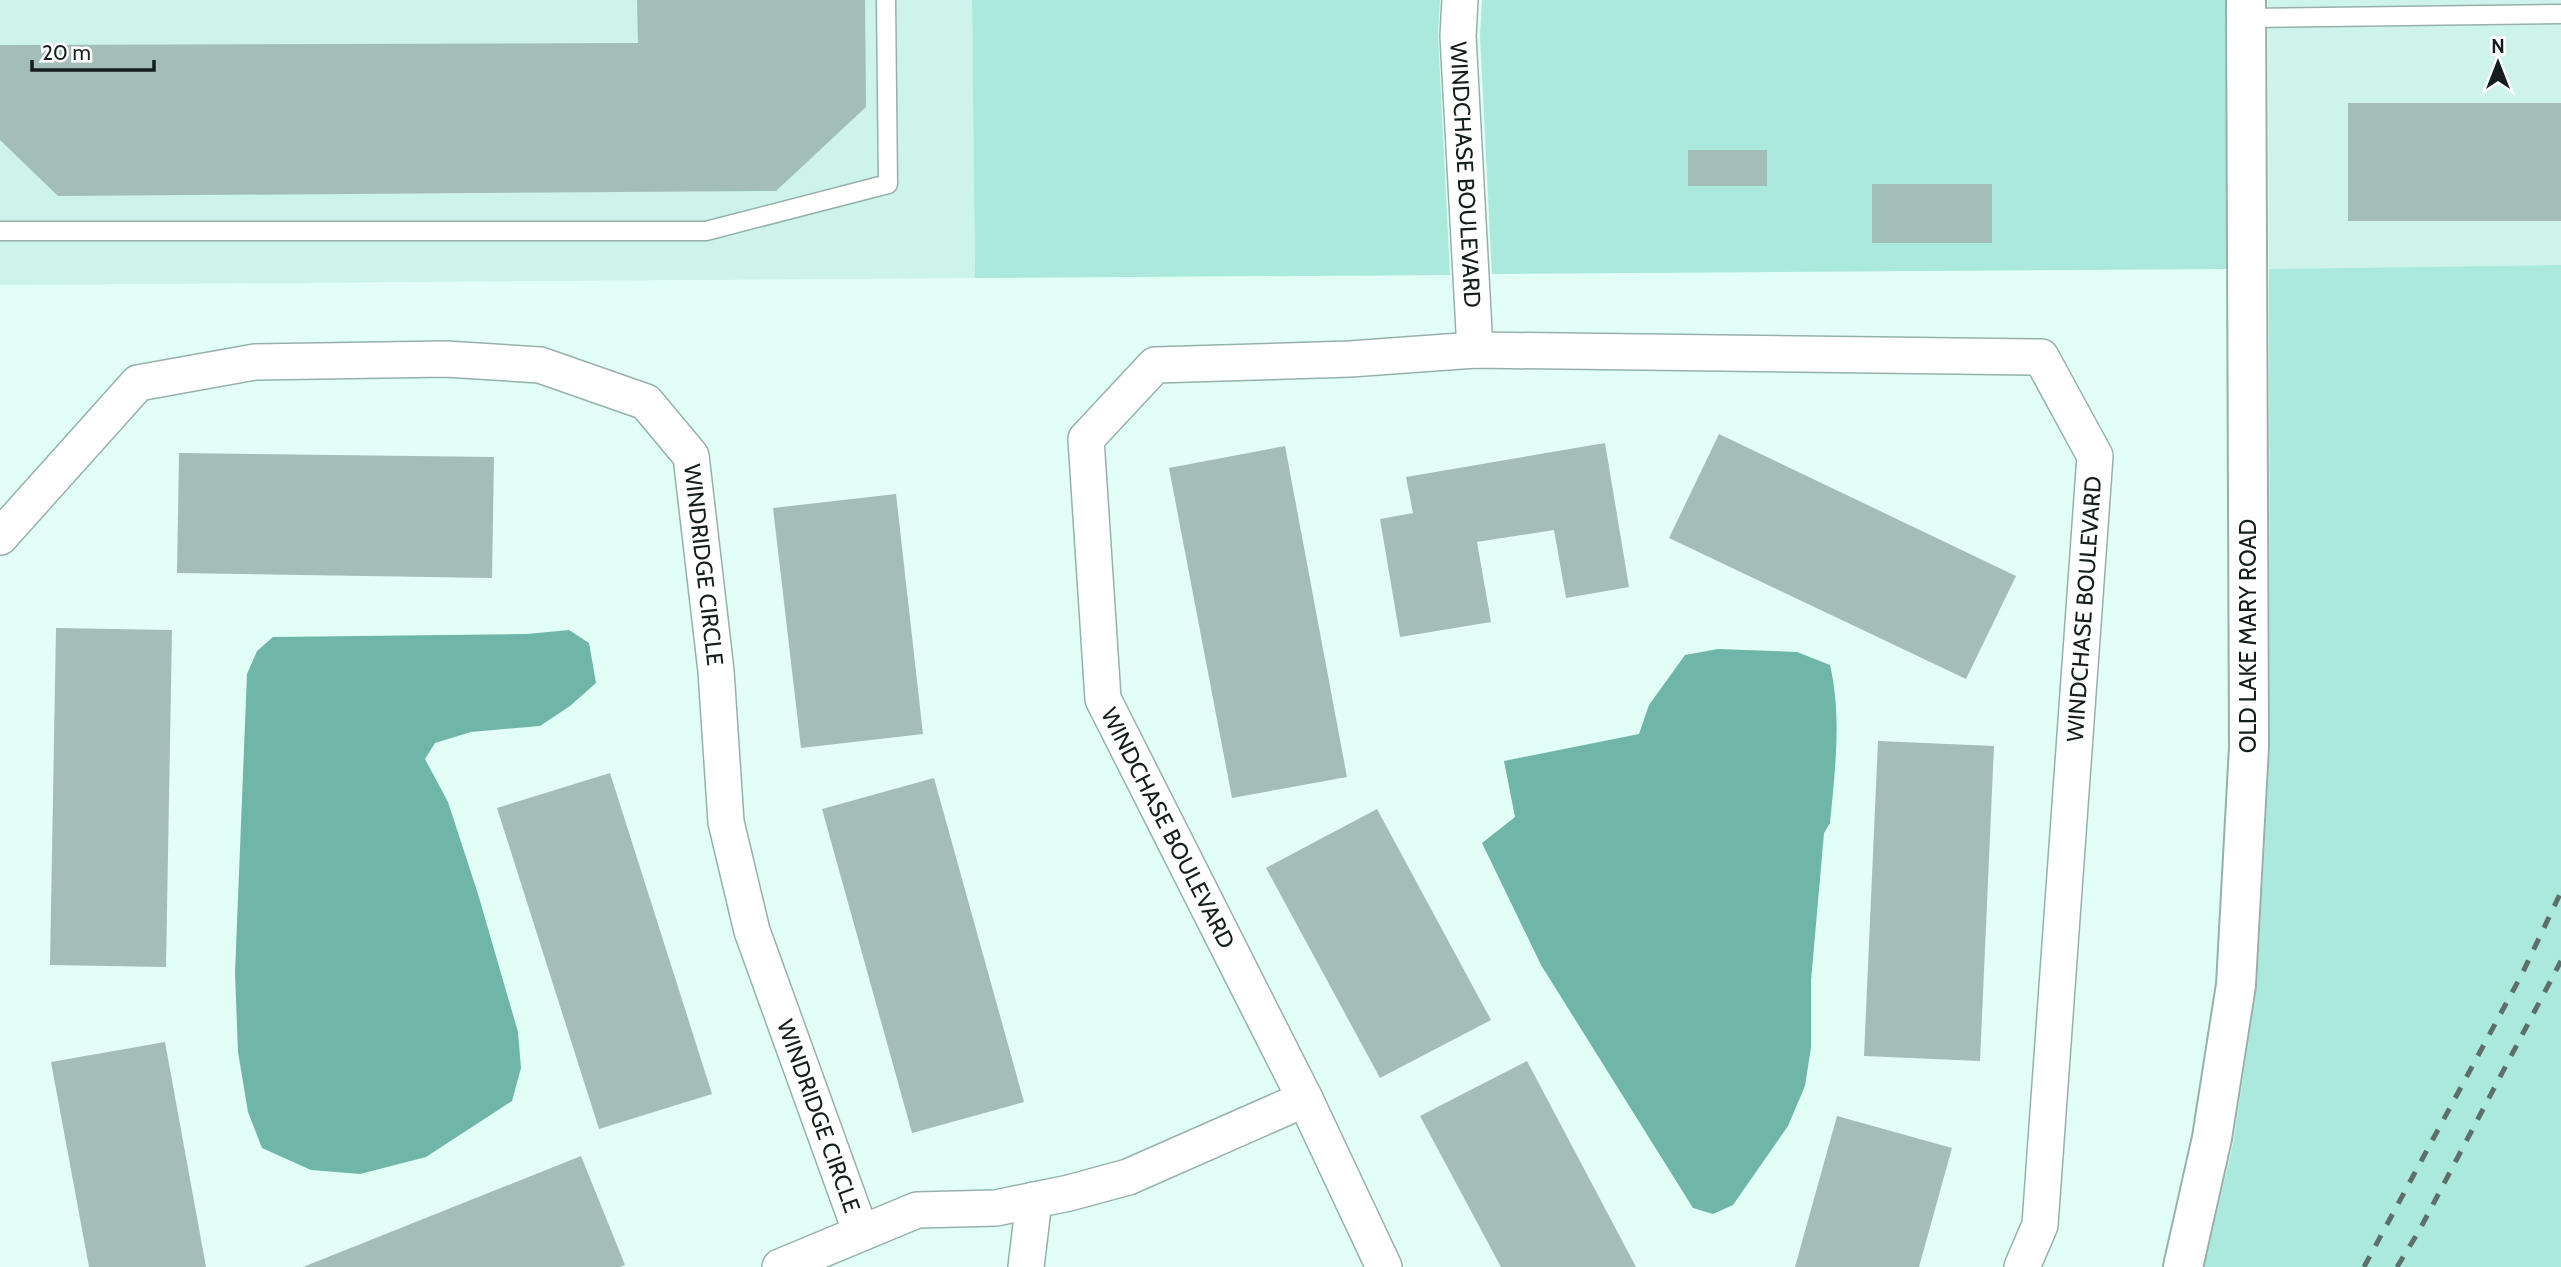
<svg xmlns="http://www.w3.org/2000/svg" width="2561" height="1267" font-family="Cabin,sans-serif">
	<rect width="100%" height="100%" fill="#e1fef7"/>
	<g fill="#cdf3eb">
		<path d="M0,0H972L975,278L0,285Z"/>
		<path d="M2268,0H2561V265L2269,269Z"/>
	</g>
	<g fill="#abe9dc">
		<path d="M972,0H1440L1438,35L1450,275L975,278Z"/>
		<path d="M1482,0H2226L2227,269L1492,274L1480,36Z"/>
		<path d="M2561,265V1267H2204L2233,1144L2257,986L2270,749L2269,269Z"/>
	</g>
	<g fill="#70b6a8">
		<path d="M569,630L589,643L596,683L570,706L540,726L471,732L435,743L425,759L448,802L478,894L518,1032L521,1068L512,1101L426,1157L360,1174L311,1170L262,1148L248,1112L238,1052L235,973L247,674L257,651L273,637L527,634Z"/>
		<path d="M1718,649L1797,652L1830,665C1842,717 1835,770 1830,823L1824,833L1811,981V1047L1805,1086L1788,1126L1733,1205L1713,1214L1693,1208L1541,965L1482,843L1515,817L1504,761L1639,734L1649,705L1685,655Z"/>
	</g>
	<g fill="#a3beb8">
		<path d="M637,0H865L866,107L776,191L58,196L0,140V45L638,43Z"/>
		<rect x="2348" y="103" width="213" height="118"/>
		<rect x="1688" y="150" width="79" height="36"/>
		<rect x="1872" y="184" width="120" height="59"/>
		<path d="M1719,434L2016,576L1966,679L1669,538Z"/>
		<path d="M1605,443L1629,587L1566,598L1554,530L1477,542L1491,622L1400,637L1380,519L1413,513L1406,477Z"/>
		<path d="M1285,446L1347,777L1232,798L1169,468Z"/>
		<path d="M179,453L494,457L492,578L177,573Z"/>
		<path d="M896,494L923,734L801,748L773,508Z"/>
		<path d="M56,628L172,630L166,967L50,965Z"/>
		<path d="M1878,741L1994,746L1980,1061L1864,1056Z"/>
		<path d="M610,773L712,1094L599,1129L497,808Z"/>
		<path d="M934,778L1024,1102L912,1133L822,809Z"/>
		<path d="M1377,809L1491,1020L1380,1078L1266,868Z"/>
		<path d="M165,1042L206,1267H89L51,1062Z"/>
		<path d="M1527,1061L1636,1267H1501L1420,1116Z"/>
		<path d="M1837,1116L1952,1148L1919,1267H1795Z"/>
		<path d="M581,1156L625,1265L620,1267H303Z"/>
	</g>
	<g fill="none" stroke-linecap="round" stroke-linejoin="round">
		<defs>
			<g id="service">
				<path d="M2246,18L2561,14"/>
				<path d="M0,231H706L888,184L886,0"/>
			</g>
			<g id="minor">
				<path id="s1" d="M1460,0L1458,36L1475,350"/>
				<path id="s2" d="M0,537L138,383L255,362L446,359L540,365L646,402L691,456L716,671L726,822L752,931L861,1233"/>
				<path d="M780,1267L917,1210L996,1208L1069,1193L1128,1177L1305,1099"/>
				<path d="M1026,1267L1034,1200"/>
				<path d="M1384,1267L1305,1099L1103,699L1086,439L1155,365L1350,359L1475,350L2041,357L2095,456L2040,1225L2022,1267"/>
			</g>
			<path id="tertiary" d="M2183,1267L2212,1138L2236,985L2249,747L2246,0"/>
		</defs>
		<use href="#service" stroke="#96b1ab" stroke-width="21"/>
		<use href="#minor" stroke="#96b1ab" stroke-width="38"/>
		<use href="#tertiary" stroke="#96b1ab" stroke-width="42"/>
		<use href="#service" stroke="#fff" stroke-width="18"/>
		<use href="#minor" stroke="#fff" stroke-width="35"/>
		<use href="#tertiary" stroke="#fff" stroke-width="38"/>
		<g stroke="#5e6f6b" stroke-width="5" stroke-dasharray="12 12" stroke-linecap="butt">
			<path d="M2364,1267L2522,974L2561,892"/>
			<path d="M2397,1267L2419,1231L2561,961"/>
		</g>
	</g>
	<g text-anchor="middle" stroke-width="6" stroke-linejoin="round" paint-order="stroke">
		<g font-size="23" fill="#141e1c" stroke="#fff">
			<text dy="8" stroke="none"><textPath href="#s1" startOffset="175">WINDCHASE BOULEVARD</textPath></text>
			<text dy="8" stroke="none"><textPath href="#s2" startOffset="903">WINDRIDGE CIRCLE</textPath></text>
			<text transform="translate(2084 609) rotate(-86)" y="8">WINDCHASE BOULEVARD</text>
			<text transform="translate(2248 636) rotate(-90)" y="8">OLD LAKE MARY ROAD</text>
			<text transform="translate(1168 828) rotate(63)" y="8">WINDCHASE BOULEVARD</text>
			<text dy="8" stroke="none"><textPath href="#s2" startOffset="1470">WINDRIDGE CIRCLE</textPath></text>
		</g>
	</g>
	<g transform="translate(2498 63)" stroke="#ffffff" stroke-width="5" paint-order="stroke">
	<path d="M0-5L12 26L0 18L-12 26Z" fill="#141e1c"/>
	<text y="-10" font-size="19" font-weight="bold" text-anchor="middle" fill="#141e1c">N</text>
	</g>
	<path d="M32 60v10h122v-10" fill="none" stroke="#141e1c" stroke-width="3.5"/>
	<text x="42" y="60" font-size="21" fill="#141e1c" stroke="#ffffff" stroke-width="5" paint-order="stroke">20 m</text>
</svg>
